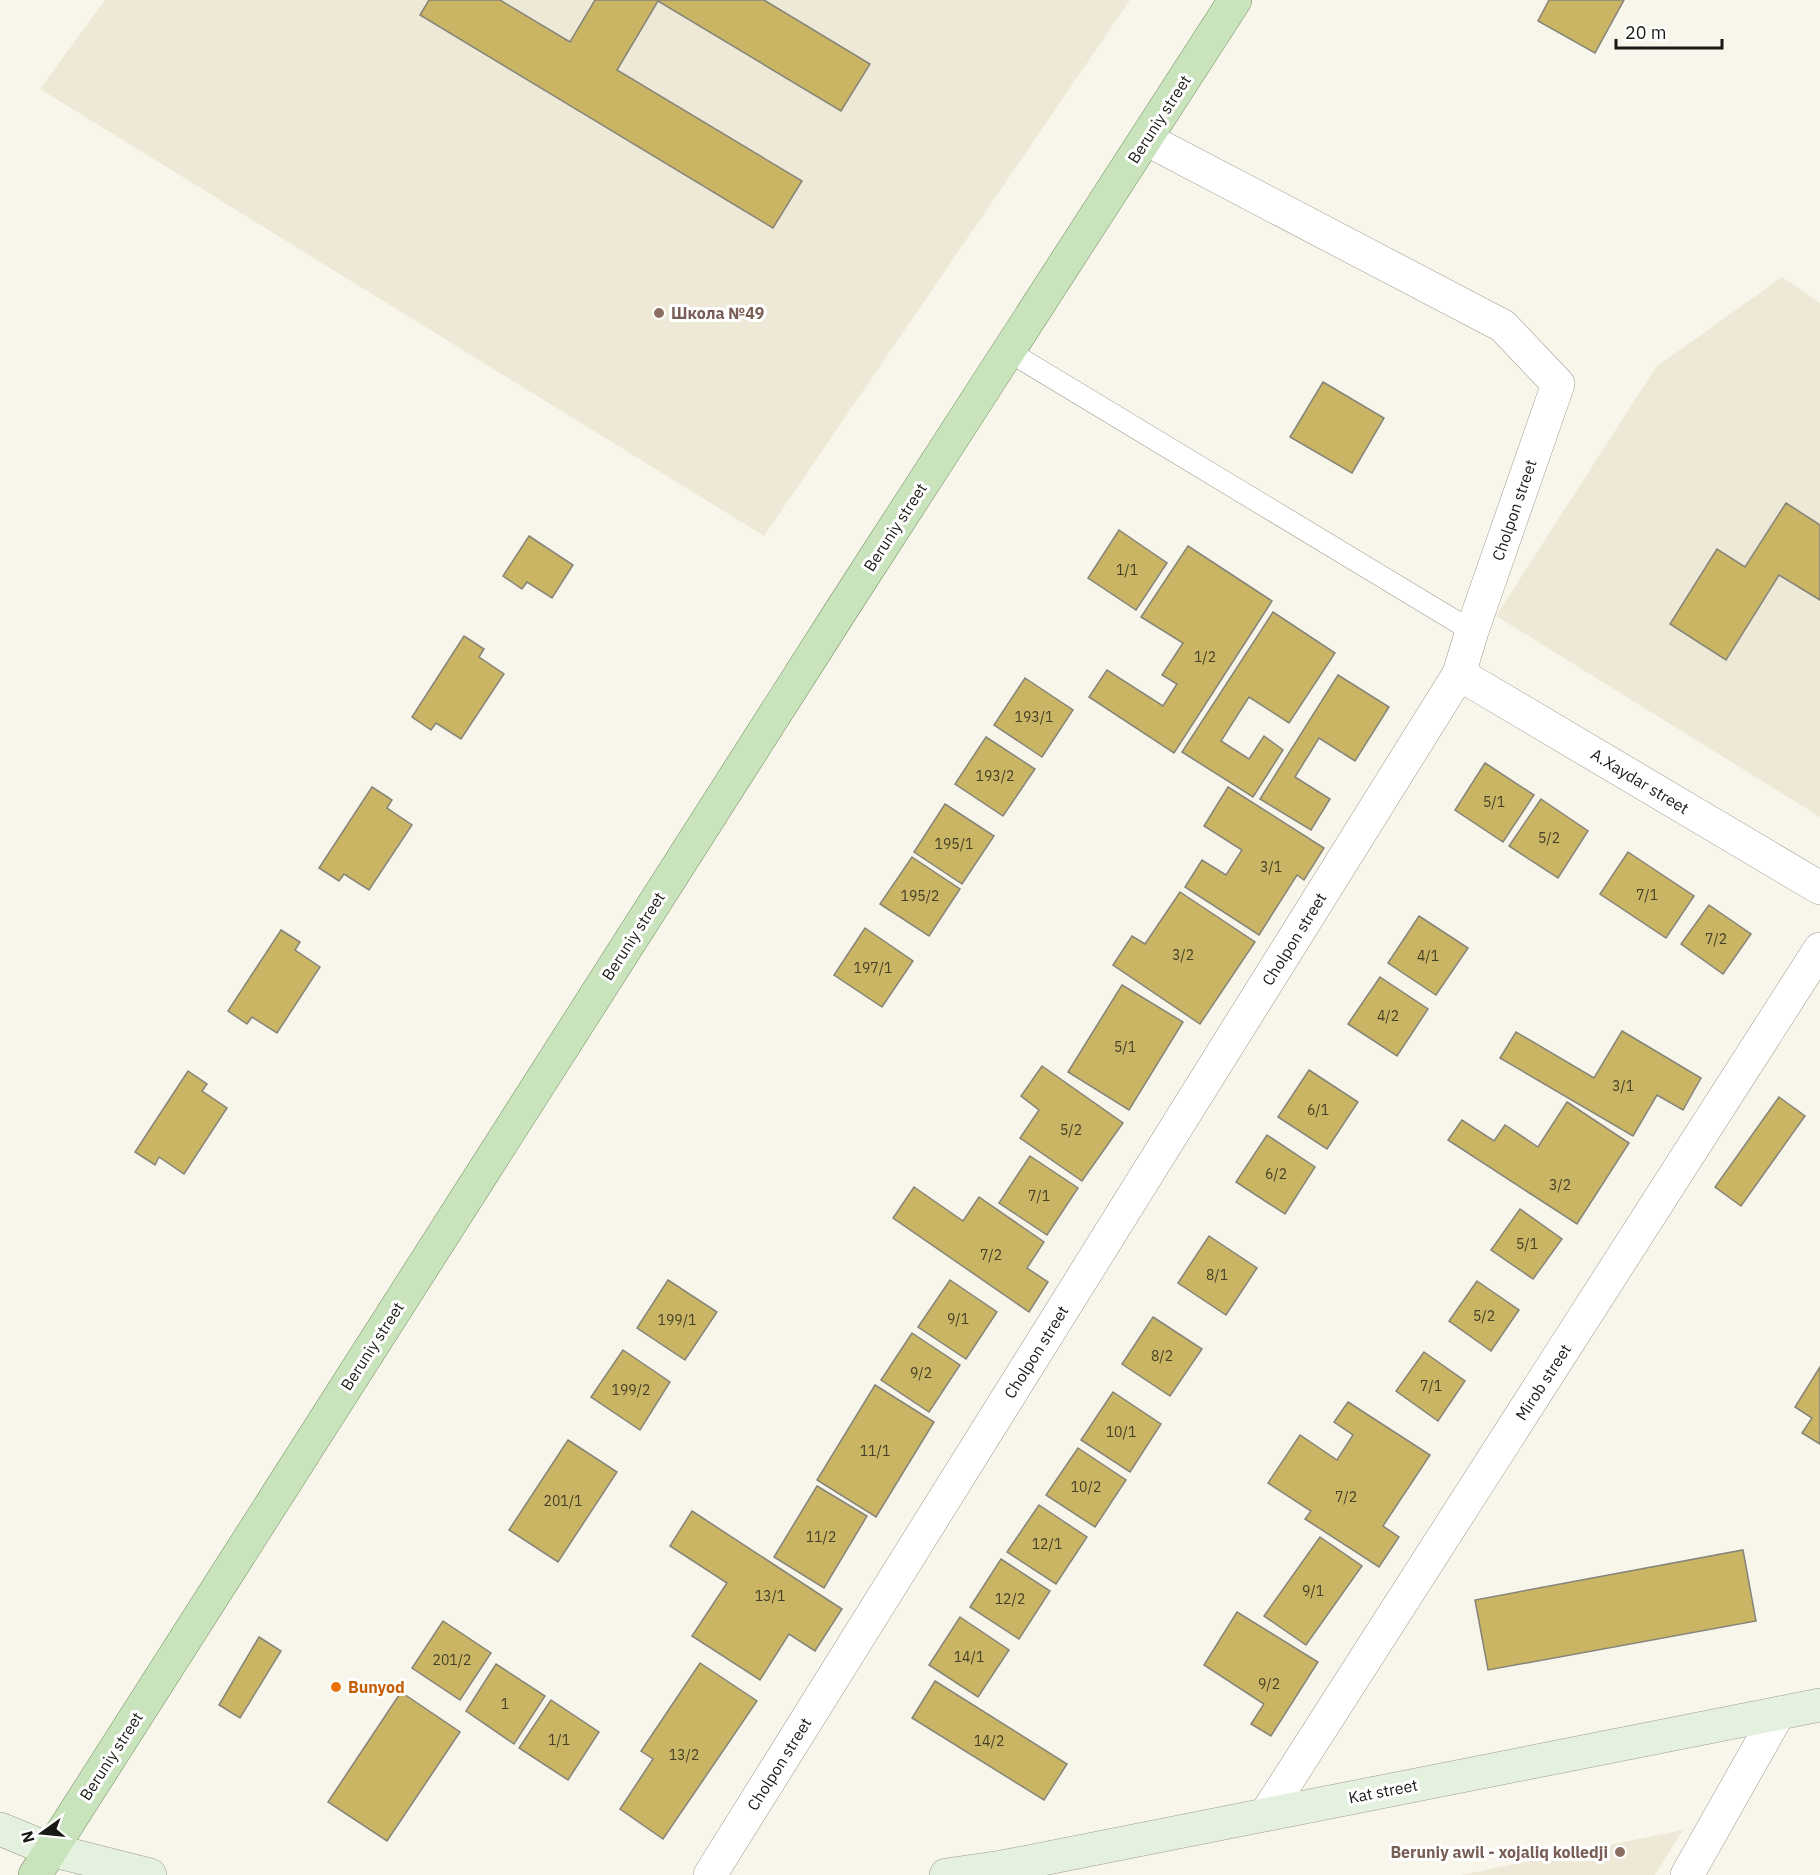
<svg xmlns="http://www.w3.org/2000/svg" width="1820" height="1875" font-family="'IBM Plex Sans',sans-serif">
	<rect width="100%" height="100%" fill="#f8f6ea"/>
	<g fill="#eee9d7">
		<path d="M105,0H1130L764,536L40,89Z"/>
		<path d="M1782,277L1820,303V817L1496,616L1656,367Z"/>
		<path d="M1683,1830L1655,1875H1461Z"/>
	</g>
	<g fill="#c9b563" stroke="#86847a" stroke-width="1.5">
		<path d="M429,0H500L570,42L595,0H764L870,64L841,111L658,1L617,70L802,181L773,228L420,15Z"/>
		<path d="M1549,0H1624L1595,53L1538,21Z"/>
		<path d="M1323,382L1384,418L1352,473L1290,437Z"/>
		<path d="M1786,503L1820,525V600L1779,575L1726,660L1670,624L1717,549L1745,567Z"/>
		<path d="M1119,530L1167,563L1136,610L1088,578Z"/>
		<path d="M529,536L573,565L552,598L527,582L522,589L503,576Z"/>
		<path d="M1188,546L1272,601L1174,753L1089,697L1107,670L1163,706L1177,684L1162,675L1183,643L1141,617Z"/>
		<path d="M1273,612L1335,653L1289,723L1249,697L1221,741L1249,759L1264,736L1283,750L1253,797L1182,752Z"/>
		<path d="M464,636L484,649L479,657L504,674L461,739L436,723L431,730L412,717Z"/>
		<path d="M1338,675L1389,707L1355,761L1319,738L1295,777L1330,799L1311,830L1260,799Z"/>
		<path d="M1025,678L1073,710L1042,757L994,725Z"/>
		<path d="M986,737L1035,769L1003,816L955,784Z"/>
		<path d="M1485,763L1534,795L1503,842L1455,810Z"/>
		<path d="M372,787L392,800L387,808L412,825L369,890L344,874L339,881L319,868Z"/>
		<path d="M1228,787L1324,848L1304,880L1297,875L1259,935L1185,887L1202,860L1226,875L1242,850L1204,826Z"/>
		<path d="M1541,799L1588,831L1558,878L1509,846Z"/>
		<path d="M945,804L994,836L962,884L914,852Z"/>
		<path d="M1628,852L1694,896L1666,938L1600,894Z"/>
		<path d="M912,857L960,889L929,936L880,904Z"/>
		<path d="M1180,892L1255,942L1200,1024L1113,965L1132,936L1145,944Z"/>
		<path d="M1709,905L1751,934L1723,974L1681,944Z"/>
		<path d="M1419,916L1468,948L1436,995L1388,963Z"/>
		<path d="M865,928L913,961L882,1007L834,975Z"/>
		<path d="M281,930L300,942L295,950L320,967L277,1033L252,1017L247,1024L228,1011Z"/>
		<path d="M1380,977L1428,1009L1397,1056L1348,1024Z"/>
		<path d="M1122,985L1183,1022L1129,1110L1068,1072Z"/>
		<path d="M1622,1031L1701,1078L1683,1110L1657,1095L1633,1136L1500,1058L1516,1032L1594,1078Z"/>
		<path d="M1042,1066L1123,1123L1082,1181L1020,1138L1039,1110L1021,1096Z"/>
		<path d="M1309,1070L1358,1102L1327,1149L1278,1117Z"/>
		<path d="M188,1071L207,1084L202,1091L227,1108L184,1174L159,1157L155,1165L135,1152Z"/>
		<path d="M1779,1097L1805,1116L1741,1206L1715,1187Z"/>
		<path d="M1567,1102L1629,1143L1577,1224L1448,1140L1462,1120L1494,1141L1505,1125L1538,1147Z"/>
		<path d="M1267,1135L1315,1167L1285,1214L1236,1182Z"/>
		<path d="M1030,1156L1078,1188L1047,1235L999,1203Z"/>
		<path d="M914,1187L963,1221L979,1197L1044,1242L1027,1268L1048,1282L1029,1312L893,1218Z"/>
		<path d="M1520,1209L1562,1239L1533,1279L1491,1250Z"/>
		<path d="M1209,1236L1257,1268L1226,1315L1178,1283Z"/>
		<path d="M668,1280L717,1312L685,1360L637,1328Z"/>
		<path d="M950,1280L997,1312L966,1359L918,1327Z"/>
		<path d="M1477,1281L1519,1310L1491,1351L1449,1321Z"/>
		<path d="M1153,1317L1202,1349L1170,1396L1122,1364Z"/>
		<path d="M912,1333L960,1365L929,1412L881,1380Z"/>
		<path d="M623,1350L670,1382L640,1430L591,1397Z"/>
		<path d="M1424,1352L1465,1381L1438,1421L1396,1391Z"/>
		<path d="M1820,1367V1444L1802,1433L1812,1418L1795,1407Z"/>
		<path d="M875,1385L934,1422L876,1517L817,1480Z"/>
		<path d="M1113,1392L1161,1424L1130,1472L1081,1440Z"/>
		<path d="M1348,1402L1430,1455L1383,1526L1399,1537L1379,1567L1305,1519L1311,1511L1268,1483L1300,1435L1337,1460L1353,1435L1334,1422Z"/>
		<path d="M568,1440L617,1472L558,1562L509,1530Z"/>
		<path d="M1078,1448L1126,1480L1095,1527L1046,1495Z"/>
		<path d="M817,1486L867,1516L824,1588L774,1557Z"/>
		<path d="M1039,1505L1087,1537L1056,1584L1007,1552Z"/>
		<path d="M692,1511L842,1609L815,1651L789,1634L760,1680L692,1636L727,1583L670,1546Z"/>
		<path d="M1320,1537L1362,1566L1306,1645L1264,1616Z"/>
		<path d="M1743,1550L1756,1621L1488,1670L1475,1600Z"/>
		<path d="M1001,1559L1050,1591L1019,1639L970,1607Z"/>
		<path d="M1237,1612L1318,1662L1271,1736L1251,1724L1264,1704L1204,1665Z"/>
		<path d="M960,1617L1009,1650L978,1697L929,1665Z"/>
		<path d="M443,1621L491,1653L460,1700L412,1668Z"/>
		<path d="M259,1637L281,1651L240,1718L219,1705Z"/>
		<path d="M700,1663L757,1701L663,1839L620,1809L653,1759L641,1751Z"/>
		<path d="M496,1664L545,1696L514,1744L466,1711Z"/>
		<path d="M935,1681L1067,1764L1044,1800L912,1718Z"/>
		<path d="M401,1692L460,1732L387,1841L328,1802Z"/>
		<path d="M551,1700L599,1732L568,1780L519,1748Z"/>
	</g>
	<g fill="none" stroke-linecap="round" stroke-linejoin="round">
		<defs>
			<path id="lane" d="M1008,351L1472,631"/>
			<g id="street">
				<path d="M1459,674L1820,888"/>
				<path d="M1266,1814L1820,949"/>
				<path d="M710,1875L1459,674L1472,631L1558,384L1503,326L1146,139"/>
				<path d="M1687,1875L1778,1714"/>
			</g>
			<g id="secondary">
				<path d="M0,1829L51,1850L150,1875"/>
				<path d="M946,1875L1002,1867L1820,1705"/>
			</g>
			<path id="primary" d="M35,1875L842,609L1235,0"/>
		</defs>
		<use href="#lane" stroke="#9e9b91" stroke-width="22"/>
		<use href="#street" stroke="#9e9b91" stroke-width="34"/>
		<use href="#secondary" stroke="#9e9b91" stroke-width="34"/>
		<use href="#primary" stroke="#749065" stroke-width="34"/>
		<use href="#lane" stroke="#fff" stroke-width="21"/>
		<use href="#street" stroke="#fff" stroke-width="33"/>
		<use href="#secondary" stroke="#e4f1de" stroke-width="33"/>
		<use href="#primary" stroke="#c9e3bc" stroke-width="33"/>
	</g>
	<g fill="#8d6e63" stroke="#fff" stroke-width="2">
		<circle cx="659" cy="313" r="6"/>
		<circle cx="1620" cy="1852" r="6"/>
	</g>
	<circle fill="#e8710a" stroke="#fff" stroke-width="2" cx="336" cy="1687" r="6"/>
	<g text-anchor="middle" stroke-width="6" stroke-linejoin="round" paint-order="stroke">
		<g font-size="14" fill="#454028">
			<text x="1127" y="575">1/1</text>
			<text x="1205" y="662">1/2</text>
			<text x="1034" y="722">193/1</text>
			<text x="995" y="781">193/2</text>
			<text x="1494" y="807">5/1</text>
			<text x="1549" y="843">5/2</text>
			<text x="954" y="849">195/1</text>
			<text x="1271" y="872">3/1</text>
			<text x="1647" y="900">7/1</text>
			<text x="920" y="901">195/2</text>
			<text x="1716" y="944">7/2</text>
			<text x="1183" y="960">3/2</text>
			<text x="1428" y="961">4/1</text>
			<text x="873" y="973">197/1</text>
			<text x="1388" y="1021">4/2</text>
			<text x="1125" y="1052">5/1</text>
			<text x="1623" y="1091">3/1</text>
			<text x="1318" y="1115">6/1</text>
			<text x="1071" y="1135">5/2</text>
			<text x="1276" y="1179">6/2</text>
			<text x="1560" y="1190">3/2</text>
			<text x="1039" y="1201">7/1</text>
			<text x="1527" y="1249">5/1</text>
			<text x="991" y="1260">7/2</text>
			<text x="1217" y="1280">8/1</text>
			<text x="1484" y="1321">5/2</text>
			<text x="958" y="1324">9/1</text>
			<text x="677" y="1325">199/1</text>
			<text x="1162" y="1361">8/2</text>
			<text x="921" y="1378">9/2</text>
			<text x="1431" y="1391">7/1</text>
			<text x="631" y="1395">199/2</text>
			<text x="1121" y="1437">10/1</text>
			<text x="875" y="1456">11/1</text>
			<text x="1086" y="1492">10/2</text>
			<text x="1346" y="1502">7/2</text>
			<text x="563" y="1506">201/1</text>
			<text x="821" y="1542">11/2</text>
			<text x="1047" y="1549">12/1</text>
			<text x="1313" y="1596">9/1</text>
			<text x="770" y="1601">13/1</text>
			<text x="1010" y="1604">12/2</text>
			<text x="969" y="1662">14/1</text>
			<text x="452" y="1665">201/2</text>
			<text x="1269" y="1689">9/2</text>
			<text x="505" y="1709">1</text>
			<text x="559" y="1745">1/1</text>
			<text x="989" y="1746">14/2</text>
			<text x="684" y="1760">13/2</text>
		</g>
		<g font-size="16" fill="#191915" stroke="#fff">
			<text transform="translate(1159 119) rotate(-57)" y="6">Beruniy street</text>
			<text transform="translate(1514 510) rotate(-71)" y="6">Cholpon street</text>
			<text transform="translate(895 527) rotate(-57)" y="6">Beruniy street</text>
			<text transform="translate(1640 781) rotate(31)" y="6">A.Xaydar street</text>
			<text transform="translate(633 936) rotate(-57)" y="6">Beruniy street</text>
			<text transform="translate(1294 939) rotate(-58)" y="6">Cholpon street</text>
			<text transform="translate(372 1346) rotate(-57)" y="6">Beruniy street</text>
			<text transform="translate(1036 1352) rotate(-58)" y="6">Cholpon street</text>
			<text transform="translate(1543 1382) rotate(-57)" y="6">Mirob street</text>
			<text transform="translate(111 1756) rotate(-57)" y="6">Beruniy street</text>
			<text transform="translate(779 1764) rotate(-58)" y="6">Cholpon street</text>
			<text transform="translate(1383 1791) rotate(-11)" y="6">Kat street</text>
		</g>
		<g font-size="16" font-weight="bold" fill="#785e54" stroke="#fff" text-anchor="start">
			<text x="671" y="319">Школа №49</text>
			<text x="1608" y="1858" text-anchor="end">Beruniy awil - xojaliq kolledji</text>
		</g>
		<g font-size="16" font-weight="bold" fill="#c56008" stroke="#fff" text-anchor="start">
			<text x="348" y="1693">Bunyod</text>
		</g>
	</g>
	<g transform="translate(42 1833) rotate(255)" stroke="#ffffff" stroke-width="4.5" paint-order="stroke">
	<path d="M0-4.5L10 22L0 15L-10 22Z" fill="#191915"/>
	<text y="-9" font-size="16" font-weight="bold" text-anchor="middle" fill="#191915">N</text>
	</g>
	<path d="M1616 39v9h106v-9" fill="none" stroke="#191915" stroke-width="3"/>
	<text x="1625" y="39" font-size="18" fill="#191915" stroke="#ffffff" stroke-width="4.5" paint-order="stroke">20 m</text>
</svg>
